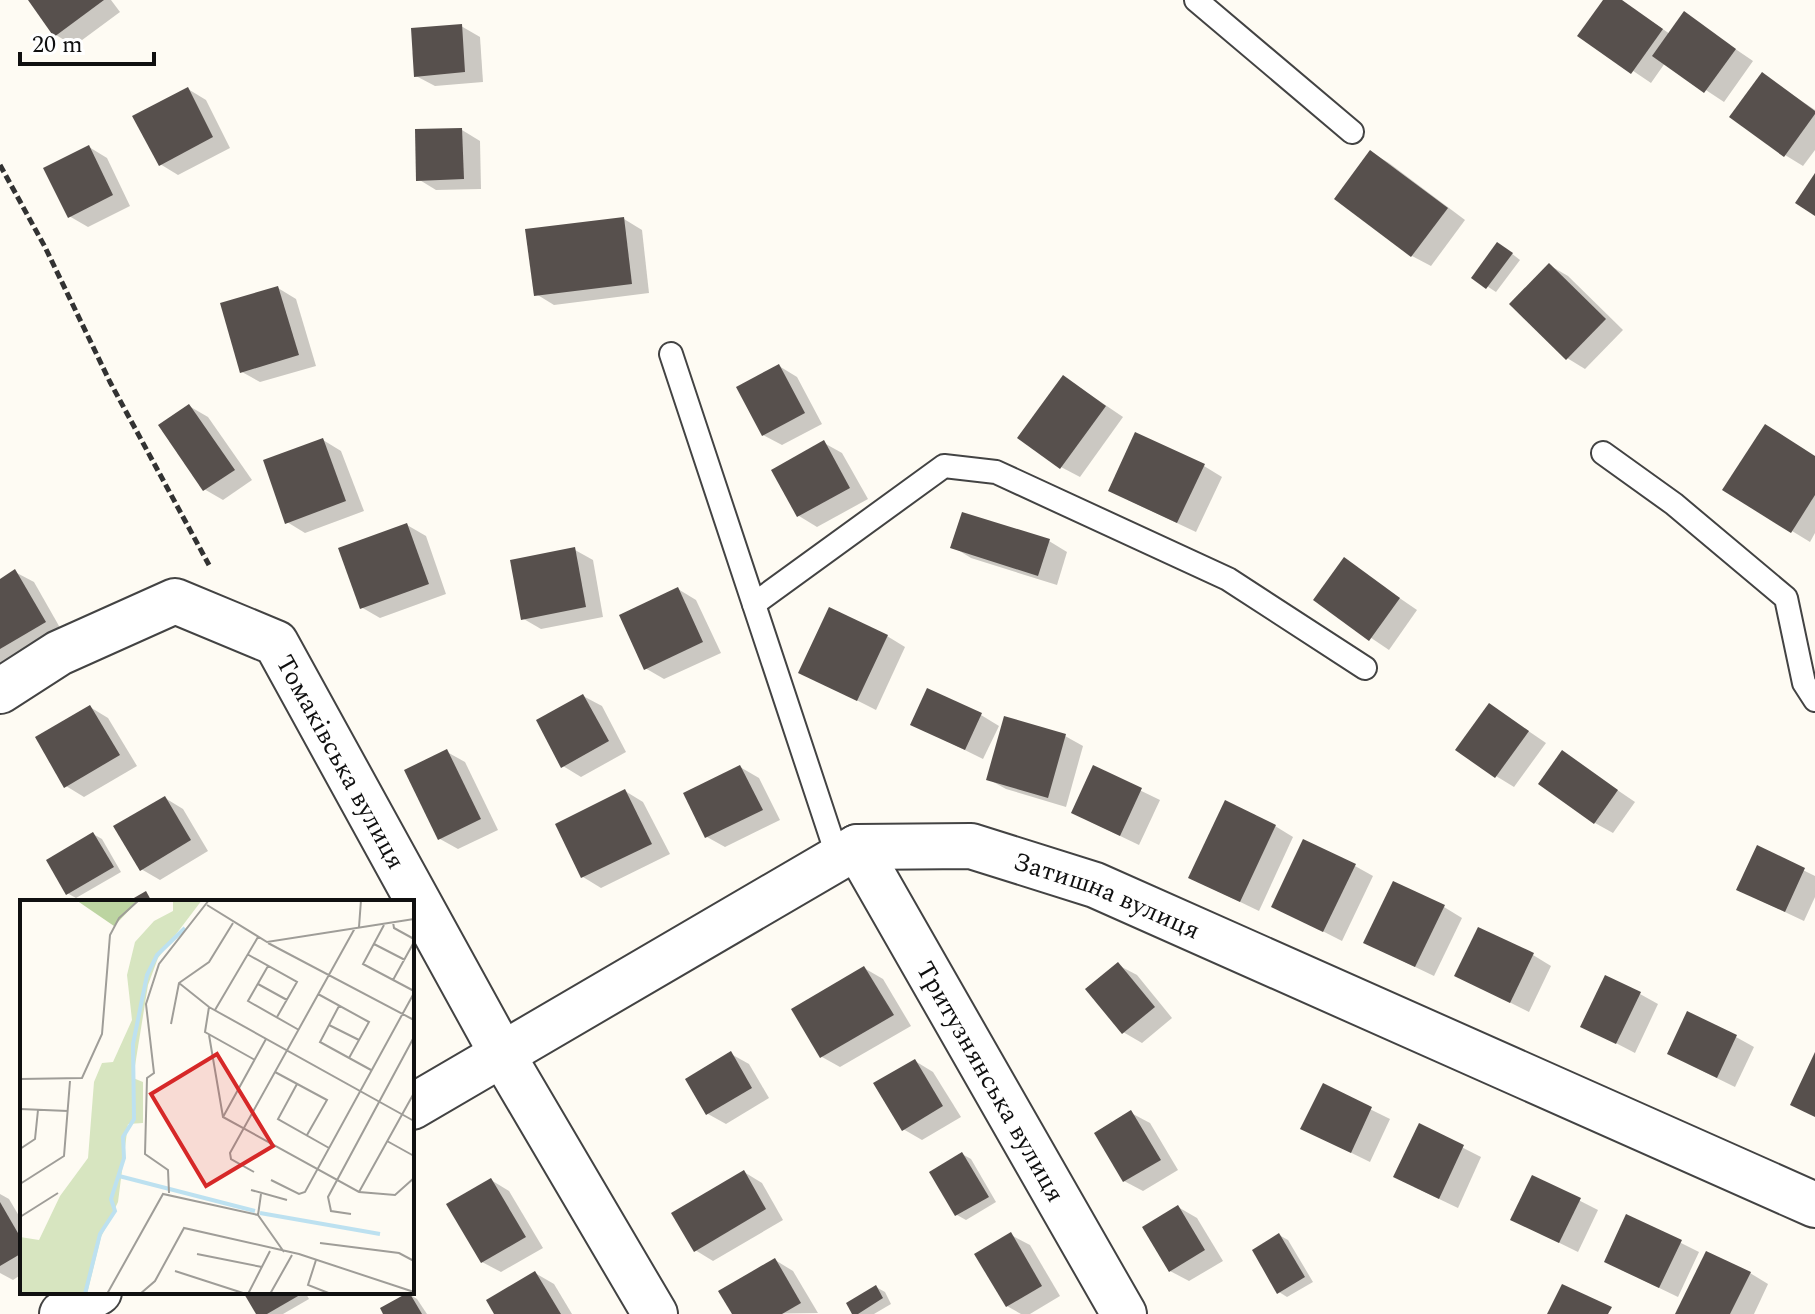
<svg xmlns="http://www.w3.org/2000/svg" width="1815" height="1314" font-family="Spectral,serif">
	<rect width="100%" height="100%" fill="#fefbf3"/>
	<g fill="#0003">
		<path d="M30,0H111L120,12L74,46L56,35Z"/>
		<path d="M1605,0H1620L1670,34L1684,14L1753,61L1724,102L1665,63L1651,83L1580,35Z"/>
		<path d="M461,26L480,37L483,82L435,86L416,76Z"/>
		<path d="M1763,75L1815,110V150L1803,166L1785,155Z"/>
		<path d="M188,89L206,100L230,148L178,175L160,164Z"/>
		<path d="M462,130L480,141L481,189L436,190L418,179Z"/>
		<path d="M89,147L107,158L130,206L88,227L69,216Z"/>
		<path d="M1371,152L1389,163L1465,220L1431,266L1412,256L1337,199Z"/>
		<path d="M624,219L642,230L649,293L554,305L536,294Z"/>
		<path d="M1506,249L1520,260L1496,292L1473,277Z"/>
		<path d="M1549,265L1568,276L1623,330L1585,369L1567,358Z"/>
		<path d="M278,288L296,299L316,366L260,382L242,372Z"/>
		<path d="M779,366L797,377L822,424L782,445L763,435Z"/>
		<path d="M1064,377L1123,417L1080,477L1061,467Z"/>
		<path d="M189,406L208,417L252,480L223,500L204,489Z"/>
		<path d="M323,440L341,451L364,511L305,533L287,522Z"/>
		<path d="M824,443L842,453L868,499L817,527L799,516Z"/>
		<path d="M1815,457V533L1810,542L1792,531Z"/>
		<path d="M1204,466L1222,477L1196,532L1128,500Z"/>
		<path d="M407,525L426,536L446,594L380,618L361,607Z"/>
		<path d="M1049,541L1067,552L1057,585L971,558L953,547Z"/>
		<path d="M575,550L593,560L603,617L541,629L522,618Z"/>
		<path d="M1344,560L1417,610L1389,650L1315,600Z"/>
		<path d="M15,572L34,582L63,633L0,667V581Z"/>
		<path d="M678,589L696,600L721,653L664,679L645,668Z"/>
		<path d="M887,636L905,647L876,710L801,672Z"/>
		<path d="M583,696L602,706L626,752L581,777L563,766Z"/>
		<path d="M1490,705L1546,743L1514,787L1496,776Z"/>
		<path d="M90,707L108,718L137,766L84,797L66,786Z"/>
		<path d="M981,715L999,726L983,759L912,724Z"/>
		<path d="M1065,736L1083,746L1066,807L1006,789L988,779Z"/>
		<path d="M447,752L465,762L498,830L458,849L440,839Z"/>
		<path d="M1563,753L1635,802L1613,833L1595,823Z"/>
		<path d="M740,767L759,778L780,820L725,847L707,837Z"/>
		<path d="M1094,768L1160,800L1139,845L1091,822Z"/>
		<path d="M625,791L643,802L670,854L601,888L583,877Z"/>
		<path d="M165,798L183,809L208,851L160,880L141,869Z"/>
		<path d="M1275,826L1293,837L1259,911L1209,887Z"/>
		<path d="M93,834L102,839L121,872L76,898L67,893Z"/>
		<path d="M1758,848L1815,876V897L1804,921L1757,899Z"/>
		<path d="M1355,866L1373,876L1342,941L1289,914Z"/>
		<path d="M1444,907L1462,918L1434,976L1384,952Z"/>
		<path d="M1533,955L1551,966L1529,1012L1457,976Z"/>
		<path d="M1118,965L1137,975L1172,1018L1142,1043L1123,1032Z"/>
		<path d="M864,968L883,979L911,1026L840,1067L822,1057Z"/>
		<path d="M1640,994L1658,1004L1635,1053L1583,1026Z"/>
		<path d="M1736,1037L1754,1047L1735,1087L1688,1064Z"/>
		<path d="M731,1054L749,1064L769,1098L726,1124L708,1114Z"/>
		<path d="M915,1061L933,1072L961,1117L922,1140L903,1129Z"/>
		<path d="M1323,1086L1390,1119L1370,1162L1321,1138Z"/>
		<path d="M1131,1113L1150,1123L1178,1170L1143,1191L1124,1181Z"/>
		<path d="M1420,1126L1481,1157L1458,1208L1414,1187Z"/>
		<path d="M962,1154L971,1159L996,1202L966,1220L957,1215Z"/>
		<path d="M744,1172L762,1183L783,1220L713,1261L695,1250Z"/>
		<path d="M1533,1177L1598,1210L1578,1252L1531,1229Z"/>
		<path d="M491,1180L509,1191L543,1248L501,1272L482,1262Z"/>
		<path d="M0,1194L9,1199L22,1221V1274L13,1280L0,1273Z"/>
		<path d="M1178,1207L1197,1218L1223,1261L1189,1281L1170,1271Z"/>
		<path d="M1627,1216L1699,1252L1678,1297L1624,1271Z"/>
		<path d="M1011,1235L1030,1245L1060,1296L1030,1314H1021L1007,1306Z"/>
		<path d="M1279,1235L1288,1240L1313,1282L1287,1297L1279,1292Z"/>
		<path d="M775,1260L793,1271L818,1313L734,1314Z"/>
		<path d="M535,1273L554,1284L572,1314H497Z"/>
		<path d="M1750,1273L1768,1284L1754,1314H1677Z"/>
		<path d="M876,1287L885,1292L891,1304L874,1314H854Z"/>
		<path d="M245,1292H305L309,1299L283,1314H258Z"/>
		<path d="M409,1294L417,1299L427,1314H385Z"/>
	</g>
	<g fill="#57504d">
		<path d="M28,0H104L54,37Z"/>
		<path d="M1603,0H1622L1663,29L1631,74L1577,36Z"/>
		<path d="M1684,11L1736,49L1704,93L1652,56Z"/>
		<path d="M462,24L465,72L414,77L411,28Z"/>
		<path d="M1762,72L1815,111V114L1784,157L1729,117Z"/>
		<path d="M188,87L213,137L159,166L132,116Z"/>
		<path d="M462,128L464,179L416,181L415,129Z"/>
		<path d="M89,145L113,195L68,218L43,168Z"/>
		<path d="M1370,150L1448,208L1411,257L1334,199Z"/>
		<path d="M1815,173V216L1795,203Z"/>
		<path d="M624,217L632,284L534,296L525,229Z"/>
		<path d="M1497,242L1513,253L1486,289L1471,278Z"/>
		<path d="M1549,263L1606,319L1566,360L1509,304Z"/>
		<path d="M278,286L299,355L240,373L220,303Z"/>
		<path d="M779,364L805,413L762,436L736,387Z"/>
		<path d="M1063,375L1106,406L1060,469L1017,438Z"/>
		<path d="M189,404L235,470L203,491L158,425Z"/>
		<path d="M1765,424L1815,456V495L1791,533L1722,490Z"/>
		<path d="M1135,432L1205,464L1177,523L1108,491Z"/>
		<path d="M323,438L346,501L285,524L263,460Z"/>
		<path d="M824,440L850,488L797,517L771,470Z"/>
		<path d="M962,512L1050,539L1038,576L950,548Z"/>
		<path d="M407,523L429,584L360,609L338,548Z"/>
		<path d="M575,547L586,607L521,620L510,560Z"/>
		<path d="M1344,557L1400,598L1369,641L1313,600Z"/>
		<path d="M15,569L46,622L0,649V579Z"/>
		<path d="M678,587L703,642L644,670L619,615Z"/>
		<path d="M829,607L888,635L857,701L798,673Z"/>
		<path d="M927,688L982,713L965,750L910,725Z"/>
		<path d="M583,694L609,741L561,768L536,720Z"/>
		<path d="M1489,703L1529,731L1495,778L1455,750Z"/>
		<path d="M90,705L120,755L64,788L35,737Z"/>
		<path d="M1004,716L1066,734L1048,798L986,780Z"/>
		<path d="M447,749L481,819L438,840L404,770Z"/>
		<path d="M1562,750L1618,790L1594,824L1538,784Z"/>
		<path d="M740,765L763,810L705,838L683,793Z"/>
		<path d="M1093,765L1142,788L1120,836L1071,813Z"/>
		<path d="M625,789L652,844L581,878L555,824Z"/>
		<path d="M165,796L191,840L140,871L113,826Z"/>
		<path d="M1225,800L1276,825L1240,902L1188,878Z"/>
		<path d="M93,832L114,867L66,895L46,860Z"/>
		<path d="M1303,839L1356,864L1323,932L1271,907Z"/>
		<path d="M1757,845L1805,868L1785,912L1736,890Z"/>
		<path d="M1393,881L1445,905L1415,967L1363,943Z"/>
		<path d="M146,891L152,902H127Z"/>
		<path d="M1478,927L1534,953L1510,1003L1454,976Z"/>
		<path d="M1118,962L1155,1007L1122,1034L1085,989Z"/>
		<path d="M864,966L894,1015L820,1058L791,1009Z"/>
		<path d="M1605,975L1641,992L1616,1044L1580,1027Z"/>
		<path d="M1687,1011L1737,1035L1717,1078L1667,1054Z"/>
		<path d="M731,1051L752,1088L706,1115L685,1079Z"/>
		<path d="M1815,1052V1117L1790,1105Z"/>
		<path d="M915,1059L943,1106L902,1131L873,1083Z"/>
		<path d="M1323,1083L1372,1107L1351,1153L1300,1129Z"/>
		<path d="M1131,1110L1161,1160L1123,1182L1094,1133Z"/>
		<path d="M1419,1123L1464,1145L1439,1199L1393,1177Z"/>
		<path d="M962,1152L989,1197L955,1216L929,1172Z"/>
		<path d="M744,1170L766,1209L694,1252L671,1213Z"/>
		<path d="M1532,1175L1581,1198L1559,1243L1510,1220Z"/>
		<path d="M491,1178L526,1237L481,1263L446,1204Z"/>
		<path d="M0,1202L22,1240V1253L0,1266Z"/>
		<path d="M1178,1205L1205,1250L1169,1272L1142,1227Z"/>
		<path d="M1626,1214L1682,1240L1659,1288L1604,1262Z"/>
		<path d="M1011,1232L1042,1286L1006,1307L974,1254Z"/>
		<path d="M1279,1233L1305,1277L1277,1294L1252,1250Z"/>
		<path d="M1706,1251L1751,1272L1730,1314H1675Z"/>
		<path d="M775,1258L801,1303L782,1314H732L718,1291Z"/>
		<path d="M535,1271L561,1314H494L486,1300Z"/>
		<path d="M1562,1284L1612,1307L1608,1314H1547Z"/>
		<path d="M876,1285L883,1298L858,1314H852L846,1303Z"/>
		<path d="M243,1292H305L267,1314H256Z"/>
		<path d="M409,1292L422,1314H383L380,1308Z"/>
	</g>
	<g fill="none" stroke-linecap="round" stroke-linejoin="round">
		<defs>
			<g id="lane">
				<path d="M1196,0L1352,132"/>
				<path d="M671,354L838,858"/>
				<path d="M1603,453L1674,504L1786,598L1804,683L1815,700"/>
				<path d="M754,604L944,466L996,472L1228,579L1365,668"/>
			</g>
			<g id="street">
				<path id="s1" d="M0,691L59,653L175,601L276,643L502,1054L655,1314"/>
				<path id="s2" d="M857,847L1124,1314"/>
				<path id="s3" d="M412,1107L857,847L971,846L1095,885L1815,1205"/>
				<path d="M62,1314L99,1292"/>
			</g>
		</defs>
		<use href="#lane" stroke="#434343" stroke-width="26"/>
		<use href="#street" stroke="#434343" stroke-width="48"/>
		<path stroke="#323232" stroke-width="5" stroke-dasharray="8 4" stroke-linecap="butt" d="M0,165L45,247L110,382L209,565"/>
		<use href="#lane" stroke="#fff" stroke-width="22"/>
		<use href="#street" stroke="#fff" stroke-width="44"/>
	</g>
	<g text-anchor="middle" stroke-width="8" stroke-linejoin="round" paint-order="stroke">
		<g font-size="26" fill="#101010" stroke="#fff">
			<text dy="9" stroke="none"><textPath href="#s1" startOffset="442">Томаківська вулиця</textPath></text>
			<text dy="9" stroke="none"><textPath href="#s3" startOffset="774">Затишна вулиця</textPath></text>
			<text dy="9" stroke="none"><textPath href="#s2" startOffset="270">Тритузнянська вулиця</textPath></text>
		</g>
	</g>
	<g transform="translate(20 900)">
		<rect width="394" height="394" fill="#fefbf3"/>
		<path d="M153,0H182L138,58L128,85L113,178L123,182V223L108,224L98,302L81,337L67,394H0V337L19,340L40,296L68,258L74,182L82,163L93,162L112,120L107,75L115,42L134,21L153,11Z" fill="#d7e5c0"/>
		<path d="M56,0H119L94,26Z" fill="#bcd4a1"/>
		<path fill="none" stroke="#bde1f0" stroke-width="4" d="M99,276L235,311M240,313L360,334M65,394L80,334L95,311L91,299L104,258L103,237L114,219L113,144L127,75L137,55L165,28"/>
		<path fill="none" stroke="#9f9d98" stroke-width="2" d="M242,0H310M187,5L247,42L394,19M373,22L374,28L394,39M364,25L343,64L394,91M339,27L341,0M248,43L394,120M354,44L385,60M227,54L277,82L257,117M248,66L228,101L279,130M373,80L394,42M159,83L189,107L394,221M238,84L267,100M298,94L349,122L329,158M319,106L300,142L351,170M189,107L185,132L235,160M195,110L238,37M151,124L159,83L189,62L213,23M309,125L339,140M189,135L203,217L339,292L375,295L394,278M255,172L307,200L287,235M0,179L62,178L82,134L90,35L99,18L119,0M277,184L258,219L309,248M0,209L48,211M203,217L246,139M367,241L394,256M0,249L15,239L18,210M234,272L211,259L210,253L335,28M251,280L279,294L285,292L394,93M0,284L44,256L50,181M231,290L267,300M339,292L394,193M149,293L148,270L125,254L127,178L134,173L126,104L139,64L189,0M241,294L238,315L264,352M331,314L311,311L308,297L394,137M0,317L38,293M300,343L379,353L394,361M177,354L242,367M296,360L288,385L311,394M155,371L226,394M87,394L143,294L238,315M120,394L135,381L164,328L279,354L394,392M228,394L250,351M250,394L272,355"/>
		<path fill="#d62828" fill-opacity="0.15" stroke="#d62828" stroke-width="4" d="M197,154L253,246L186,286L131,194Z"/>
		<rect width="394" height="394" fill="none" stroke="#101010" stroke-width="4"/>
	</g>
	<path d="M20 52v12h134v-12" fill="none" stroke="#101010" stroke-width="4"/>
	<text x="32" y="52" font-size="24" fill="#101010" stroke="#ffffff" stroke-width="6" paint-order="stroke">20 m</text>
</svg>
